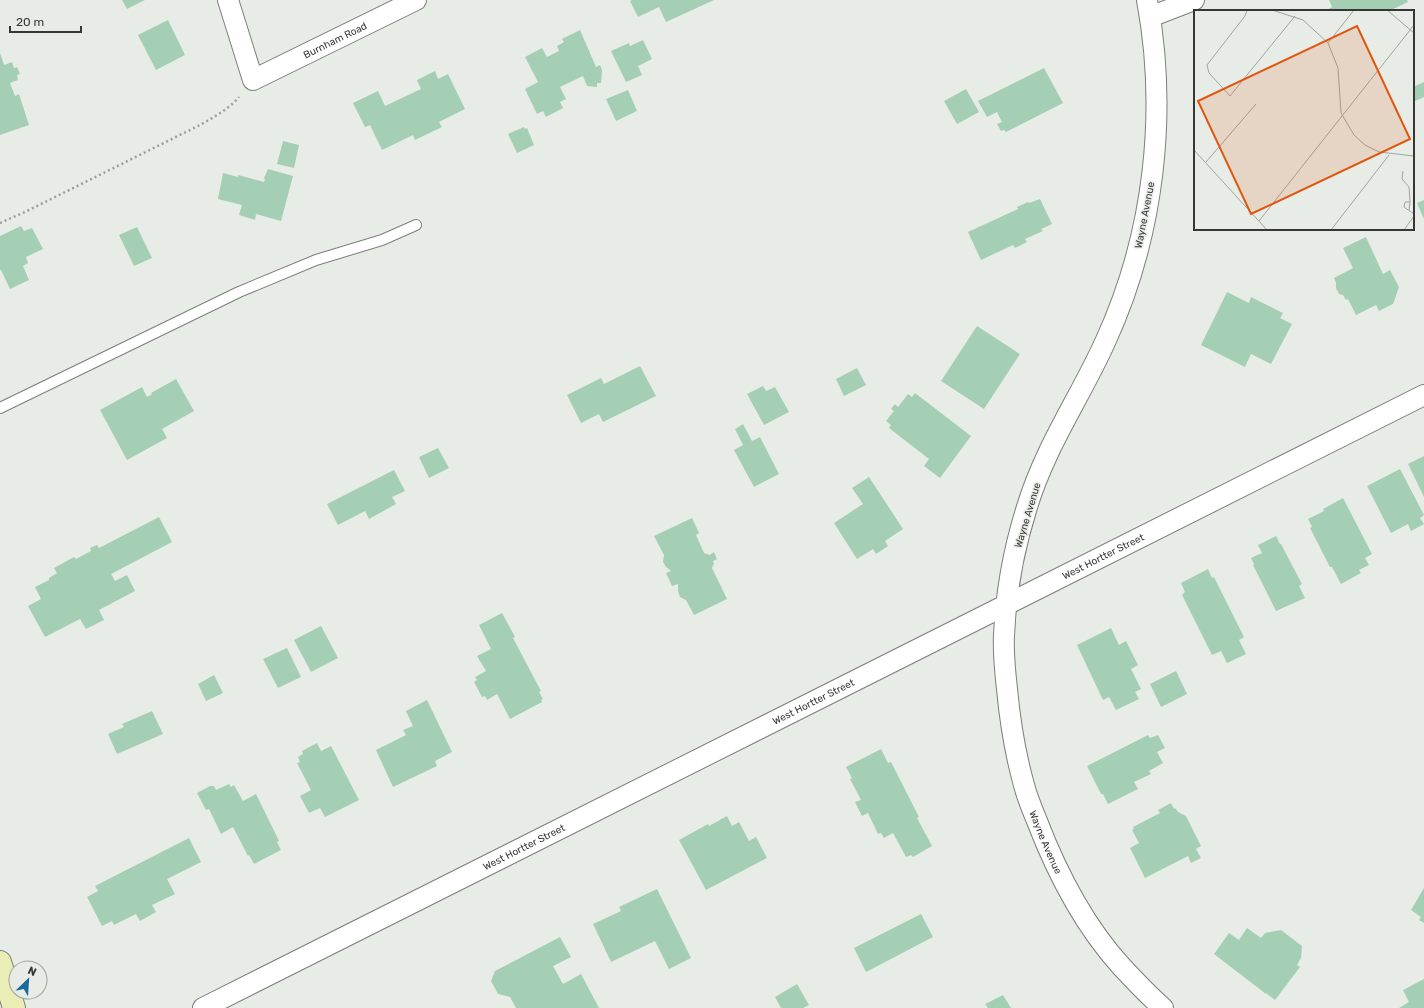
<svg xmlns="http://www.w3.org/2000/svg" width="1424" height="1008" font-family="Rubik,sans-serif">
	<rect width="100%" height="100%" fill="#e8ece6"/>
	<g fill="#a5cfb4">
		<path d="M122,0H145L127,9Z"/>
		<path d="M632,0H714L666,22L659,7L638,17L630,1Z"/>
		<path d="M1329,0H1407L1408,2L1389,11H1325L1332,7Z"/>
		<path d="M168,20L185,55L156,70L138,35Z"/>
		<path d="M580,30L596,67L600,65L602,70L601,83H597V87L587,86L583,76L560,87L566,99L560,102L563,108L546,117L543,111L537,114L525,89L538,82L525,57L542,48L547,57L559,51L557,46L564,42L562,39Z"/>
		<path d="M643,40L652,59L638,66L642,75L626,82L611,51L629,43L630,46Z"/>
		<path d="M0,53L4,65L12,62L14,68L17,67L20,74L17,75L18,80L10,83L15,96L19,94L29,125L0,135Z"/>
		<path d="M1044,68L1063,103L1006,132L1004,130L1001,131L997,124L1002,122L997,112L987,117L978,101Z"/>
		<path d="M435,71L438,79L448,74L465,109L439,122L442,127L415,140L413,135L382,150L370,125L365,127L353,103L378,91L385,106L421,89L417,80Z"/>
		<path d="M1424,82V97L1413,102V87Z"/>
		<path d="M966,89L979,112L957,124L944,101Z"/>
		<path d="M628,90L637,111L616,121L606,99Z"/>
		<path d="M524,127L525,129L527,128L534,145L517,153L508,134Z"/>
		<path d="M283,141L299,145L294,168L277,164Z"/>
		<path d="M268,169L293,176L281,221L256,214L255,220L239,215L242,205L218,199L223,173L238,177V175L264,182L265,179L264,178Z"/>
		<path d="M1040,199L1052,224L1041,229L1043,231L1025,239L1027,242L1015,248L1013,245L981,260L968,232L1018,209L1017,207L1028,202L1029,203Z"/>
		<path d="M1424,200V219L1417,203Z"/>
		<path d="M21,226L24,231L32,228L43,249L26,257L28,263L23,266L29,280L10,289L1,270H0V236Z"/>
		<path d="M137,227L152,258L134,266L119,235Z"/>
		<path d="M1366,237L1383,274L1390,270L1399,287L1393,304L1379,311L1376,305L1356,315L1348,299L1346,300L1343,295L1339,294L1336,288V283L1334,278L1353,268L1343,248Z"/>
		<path d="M1227,292L1249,303L1251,297L1283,313L1280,318L1292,324L1271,364L1251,354L1245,367L1201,345Z"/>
		<path d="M977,326L1020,354L984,409L941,381Z"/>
		<path d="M640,366L656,396L603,422L599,414L581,423L567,395L601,378L604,384Z"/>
		<path d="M857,368L866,385L844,396L836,379Z"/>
		<path d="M176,379L194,411L162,429L167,438L127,460L100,410L142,387L147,397L152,394L151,393Z"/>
		<path d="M763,386L766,391L775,387L789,412L764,425L747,394Z"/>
		<path d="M915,393L971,436L940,478L924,466L929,459L889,428L891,425L886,421L894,411L891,409L895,404L898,407L908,394L912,397Z"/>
		<path d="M743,424L752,441L760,437L779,474L754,487L734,450L743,445L735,429Z"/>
		<path d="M438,448L449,468L429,478L419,457Z"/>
		<path d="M1424,456V497L1408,464Z"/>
		<path d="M1400,469L1424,515L1420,518L1424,524L1411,531L1408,524L1391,533L1367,486Z"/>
		<path d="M394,470L405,491L392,497L396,504L369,519L365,511L338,525L327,504Z"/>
		<path d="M869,477L903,529L885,541L888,546L876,554L873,549L857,559L834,523L863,504L852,488Z"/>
		<path d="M1343,498L1372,554L1365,558L1369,565L1359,570L1361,573L1341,584L1332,567H1330L1310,528L1312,527L1308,519L1324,511L1323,509Z"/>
		<path d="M159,517L172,542L111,574L115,581L127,575L135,591L99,610L104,620L86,629L80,619L45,637L28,606L41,599L35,587L49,580V578L57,573L54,568L74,557L76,559L91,551L90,548L97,545L99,548Z"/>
		<path d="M692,518L699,533L696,535L704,553L710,555L714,552L717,559L713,561L714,563L712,568L727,599L694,615L686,600L680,597L678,591V584L672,586L666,573L671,571L666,567L663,562L664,555L654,536Z"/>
		<path d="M1276,536L1280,544H1281L1302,584L1299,586L1305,598L1276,611L1253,565L1254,564L1251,558L1262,553L1258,545Z"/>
		<path d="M1208,569L1212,578L1214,577L1244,637L1239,640L1246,654L1227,663L1221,651L1212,655L1182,595L1185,592L1181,583Z"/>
		<path d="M502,613L515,637L513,638L541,691L539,692L543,699L541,700L542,702L510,719L497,694L487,700L485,696L482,697L474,682L477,680L475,677L486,671L477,656L491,649L479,625Z"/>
		<path d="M321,626L338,658L311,672L294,640Z"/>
		<path d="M1111,628L1119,645L1126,641L1138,665L1131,669L1141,689L1135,692L1139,699L1116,710L1109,697L1103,700L1077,645Z"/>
		<path d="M287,648L301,677L278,688L263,659Z"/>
		<path d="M1176,671L1187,694L1161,707L1150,684Z"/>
		<path d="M214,675L223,693L206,701L198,684Z"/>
		<path d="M427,700L452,752L435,761L437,766L393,787L376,750L406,735L403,730L413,726L406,711Z"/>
		<path d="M152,711L163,734L117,754L108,734L124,727L122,724Z"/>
		<path d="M1148,735L1150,738L1158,735L1165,748L1157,752L1163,763L1149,771L1151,774L1134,782L1138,789L1108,804L1103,794H1101L1087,766Z"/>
		<path d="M317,743L321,751L331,746L359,800L325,817L320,808L309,813L300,796L311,790L297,763L300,762L298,757L303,754L302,751Z"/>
		<path d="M881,749L888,763L891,762L919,817L917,818L932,846L913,857L911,855L906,857L893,833L884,838L881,833L878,834L868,813L862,816L855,802L861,800L850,779L852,778L846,767Z"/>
		<path d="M229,784L231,787L234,785L243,801L256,794L279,841L277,842L281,850L254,864L249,855L248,856L233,827L221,834L209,809L206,810L197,793L210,786H214L216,790Z"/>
		<path d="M1171,803L1174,809L1175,808L1178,812L1186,816L1201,846L1196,849L1201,858L1191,863L1188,856L1145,878L1130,848L1139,843L1132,830L1134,829L1133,827L1160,813L1158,810Z"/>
		<path d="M727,816L732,826L739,822L749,841L756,837L767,858L706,890L679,840L708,824L709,826Z"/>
		<path d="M189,838L201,862L167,879L175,894L152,905L156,912L140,921L136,914L114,925L112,921L102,926L87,897L98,891L95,886Z"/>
		<path d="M1424,888V923L1419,920L1421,917L1411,910Z"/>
		<path d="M657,889L691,958L669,969L655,941L611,962L593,924L621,911L619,907Z"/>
		<path d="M921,914L933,937L866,972L854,948Z"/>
		<path d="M1247,928L1261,938L1265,933L1281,930L1302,946L1301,958L1297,965L1300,967L1275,1000L1266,993V994L1214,954L1229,933L1239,940Z"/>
		<path d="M560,937L571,957L553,966L563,984L581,974L599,1008H516L510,997L498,994L491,981L495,971Z"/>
		<path d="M1424,979V1008H1399L1409,1002L1403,990Z"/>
		<path d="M797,984L809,1005L803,1008H781L775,997Z"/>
		<path d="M1003,995L1011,1008H988L985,1004Z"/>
	</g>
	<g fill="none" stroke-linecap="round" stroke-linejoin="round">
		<defs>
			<path id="lane" d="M0,408L239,292L316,260L382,240L416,225"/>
			<g id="street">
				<path id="s1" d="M228,0L253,80L416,0"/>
				<path id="s2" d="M1147,0C1168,113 1154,235 1106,340C1081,396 1045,447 1027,507C1014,548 1006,591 1004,635C1003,653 1005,671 1007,689C1010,721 1015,753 1024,785C1027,797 1032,809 1037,821C1057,873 1083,924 1121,966C1134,980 1148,995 1163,1008"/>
				<path d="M1150,17L1194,0"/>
				<path id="s3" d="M203,1008C610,803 1017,599 1424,395"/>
			</g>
			<path id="secondary" d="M0,962L14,1008"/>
		</defs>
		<use href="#lane" stroke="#7b7f79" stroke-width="12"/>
		<use href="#street" stroke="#7b7f79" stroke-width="22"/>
		<use href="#secondary" stroke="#7b7f79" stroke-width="24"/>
		<path stroke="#9c9e9a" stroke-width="2.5" stroke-dasharray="2 3" stroke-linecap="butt" d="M0,223L25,212L200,125C214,117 229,109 239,97"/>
		<use href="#lane" stroke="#fff" stroke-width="10"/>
		<use href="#street" stroke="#fff" stroke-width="20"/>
		<use href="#secondary" stroke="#ebedb7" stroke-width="22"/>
	</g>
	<g text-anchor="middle" stroke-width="3" stroke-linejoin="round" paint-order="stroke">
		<g font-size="10" fill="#363735" stroke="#e8ece6">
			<text dy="4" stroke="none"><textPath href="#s1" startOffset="175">Burnham Road</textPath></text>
			<text transform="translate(1144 215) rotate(-79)" y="4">Wayne Avenue</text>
			<text transform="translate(1027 515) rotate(-73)" y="4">Wayne Avenue</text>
			<text dy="4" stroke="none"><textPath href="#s3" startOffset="1007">West Hortter Street</textPath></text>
			<text dy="4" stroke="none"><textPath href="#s3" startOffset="683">West Hortter Street</textPath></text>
			<text dy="4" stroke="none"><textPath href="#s2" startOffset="876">Wayne Avenue</textPath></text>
			<text dy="4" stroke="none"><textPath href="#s3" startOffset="359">West Hortter Street</textPath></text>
		</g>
	</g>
	<g transform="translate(1194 10)">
		<rect width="220" height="220" fill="#e8ece6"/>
		<path fill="none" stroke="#a1a49f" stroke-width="1" d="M53,0L51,6L13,55L15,63L36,86L101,6M78,0L109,10L134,33L144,58L147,103L160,125L171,135L185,142L220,146M193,0L220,23M134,33L160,0M0,140L73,220M12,152L62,94M209,161L208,169L215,177L216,192M215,200L216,192H211L210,197L220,204M65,211L220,15M137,220L195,145M210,220L220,206"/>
		<path fill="#df570e" fill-opacity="0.15" stroke="#df570e" stroke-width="2" d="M163,16L216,129L57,204L4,91Z"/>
		<rect width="220" height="220" fill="none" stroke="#363735" stroke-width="2"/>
	</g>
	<g transform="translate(28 980) rotate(25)"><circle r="19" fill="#e8ece6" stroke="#a1a49f"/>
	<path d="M0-3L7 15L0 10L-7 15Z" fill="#196b9c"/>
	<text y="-6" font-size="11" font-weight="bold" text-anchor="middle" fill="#363735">N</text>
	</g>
	<path d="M10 26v6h71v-6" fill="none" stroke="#363735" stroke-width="2"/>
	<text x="16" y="26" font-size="12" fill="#363735" stroke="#e8ece6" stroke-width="3" paint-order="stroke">20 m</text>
</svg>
